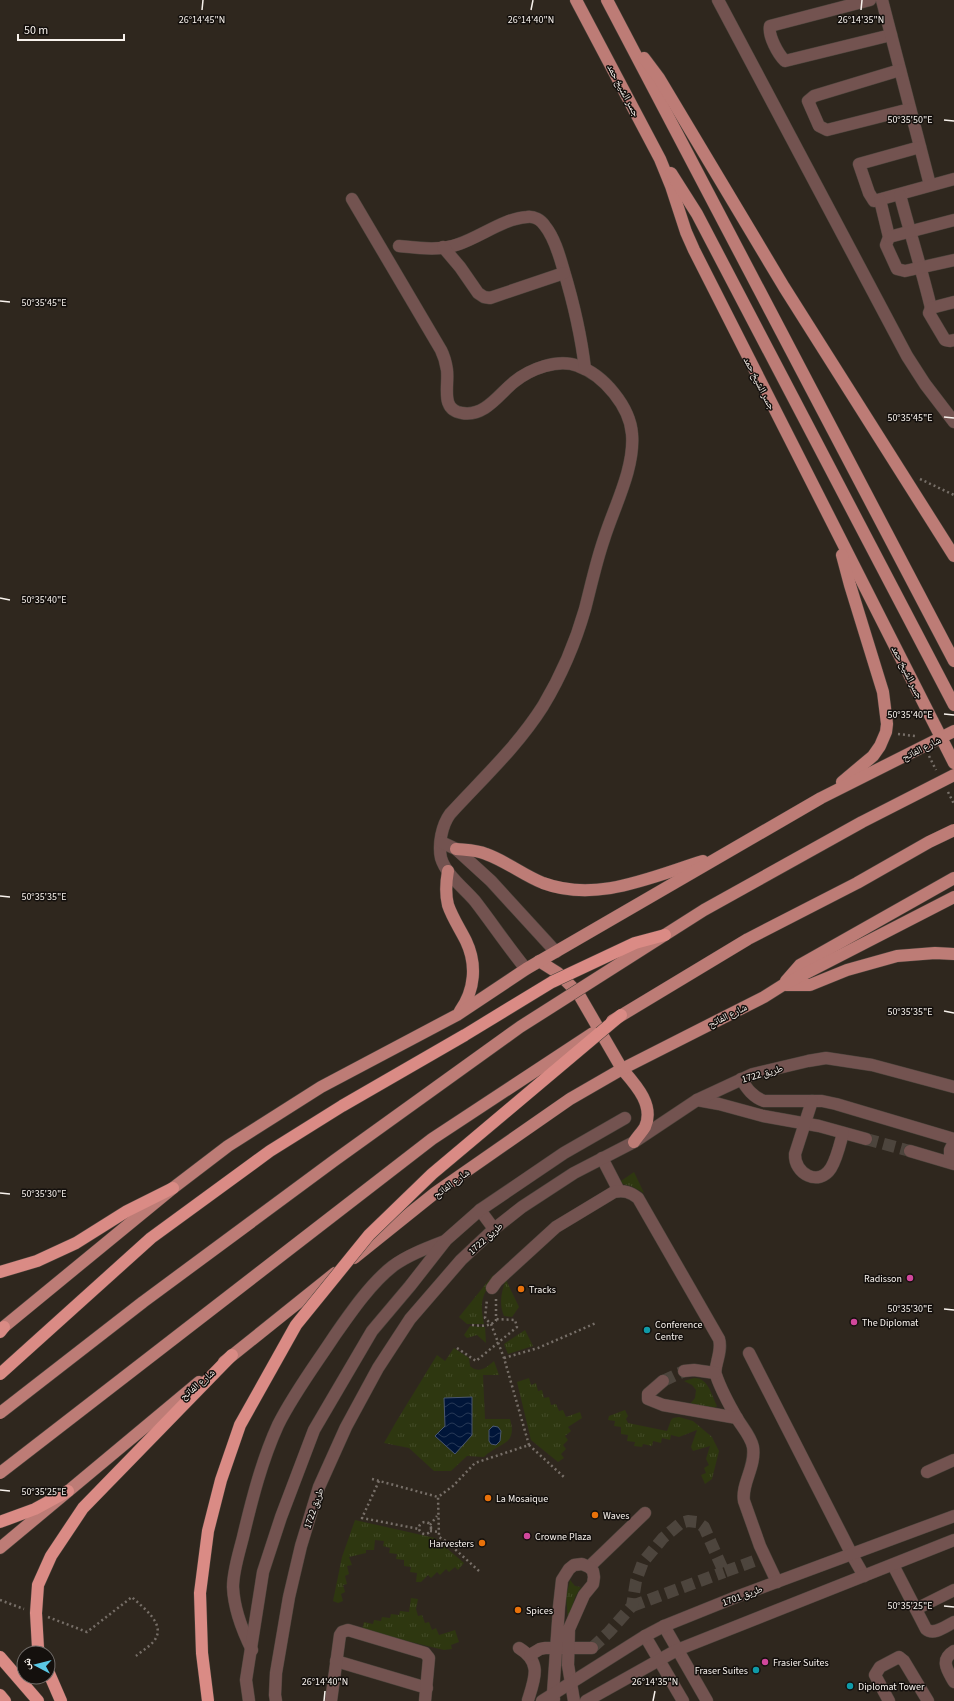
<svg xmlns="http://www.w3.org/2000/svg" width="954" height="1701" font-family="'Source Sans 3','Noto Naskh Arabic',sans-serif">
	<defs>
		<pattern id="grass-tufts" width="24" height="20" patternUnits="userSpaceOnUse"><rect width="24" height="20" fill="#2e3710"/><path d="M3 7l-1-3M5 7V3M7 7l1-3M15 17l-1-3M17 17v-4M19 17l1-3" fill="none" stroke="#434b27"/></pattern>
		<pattern id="water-waves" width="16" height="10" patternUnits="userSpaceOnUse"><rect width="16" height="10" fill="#001539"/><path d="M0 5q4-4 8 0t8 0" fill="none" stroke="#263856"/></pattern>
	</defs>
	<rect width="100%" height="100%" fill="#2f271e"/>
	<g fill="url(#grass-tufts)" fill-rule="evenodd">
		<path d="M634,1172L644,1193L631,1186L618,1183Z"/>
		<path d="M493,1275L495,1278C481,1295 480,1302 484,1324H467L459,1317Z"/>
		<path d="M506,1280L519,1307L512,1317L504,1316C499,1304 501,1292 506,1280Z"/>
		<path d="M470,1326L485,1327L486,1343L477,1335L467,1338L464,1335Z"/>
		<path d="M525,1330L533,1346L508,1354L504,1344Z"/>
		<path d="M454,1348L469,1358L470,1366C479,1374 486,1368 494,1361L499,1375H483L485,1419H510C518,1446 499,1442 484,1457L467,1456L451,1471H434L409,1448L384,1443L396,1422L437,1355L445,1361ZM445,1426L455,1454L435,1436Z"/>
		<path d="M529,1378L531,1385L536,1383L538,1391L542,1390L544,1398L549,1397L551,1405L556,1404L559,1411L563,1410L566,1417L580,1412L582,1418L568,1427L571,1431L565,1436L568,1440L563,1445L566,1449L561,1454L564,1458L558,1462L531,1440L517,1382Z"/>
		<path d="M694,1378C708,1377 712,1396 717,1406L715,1408L690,1404L695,1398L696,1390L692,1385L684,1381Z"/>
		<path d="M625,1410L628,1416L626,1419L628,1423L667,1431L671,1420L673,1418L679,1417L693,1421L712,1437L719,1451L712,1479L705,1484L701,1475L706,1473L704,1468L709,1465L706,1459L710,1446L693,1451L691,1447L697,1430L679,1437L671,1435L670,1440L662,1438L661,1443L653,1441L652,1446L643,1444L642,1447L634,1446L635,1442L627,1441L628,1435L621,1434V1427L614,1426L615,1421L608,1420L609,1416Z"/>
		<path d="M355,1520L435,1538L464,1563L458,1570L455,1567L449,1572L446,1569L440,1575L437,1572L431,1578L428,1575L421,1582H416L417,1573L410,1572L411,1567L404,1566V1560L396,1559L397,1554L389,1553L390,1548L383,1546L384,1541L375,1540L374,1550H366V1553L349,1557L352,1565L347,1566L349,1574L345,1576L347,1584L343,1585L345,1592L341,1594L343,1601L338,1603L333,1601L342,1557Z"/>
		<path d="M570,1580L575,1586L581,1587L575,1597L568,1620L566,1597Z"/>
		<path d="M411,1598L418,1599L416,1609L418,1616L422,1615L425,1623L429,1622L432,1630L436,1628L439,1635L455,1630L459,1642L451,1645L452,1649L444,1650L362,1630L364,1622L373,1624L374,1620L381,1621L382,1617L390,1618L391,1614L399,1615L400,1611L409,1612Z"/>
	</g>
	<g fill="url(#water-waves)" stroke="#4a576f">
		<path d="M472,1397V1435L455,1454L435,1436L445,1426L444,1398Z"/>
		<path d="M493,1426L498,1427L501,1431L500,1441L496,1445L491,1444L489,1441V1430Z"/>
	</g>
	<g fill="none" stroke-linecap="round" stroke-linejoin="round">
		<g stroke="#4d453d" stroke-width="12" stroke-dasharray="12 6" stroke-linecap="butt">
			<path d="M866,1139L910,1151"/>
			<path d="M663,1381L684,1371"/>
			<path d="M632,1606L724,1572"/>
			<path d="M592,1648L609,1632L632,1606L636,1581L643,1562L663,1538L681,1523L688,1521L697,1522L704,1527L724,1572L757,1560"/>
		</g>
		<defs>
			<g id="minor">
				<path d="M718,0L907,356L925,384L954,422"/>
				<path d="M870,0L770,26C768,36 778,54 785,61L891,35"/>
				<path d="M882,0L930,185"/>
				<path d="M900,70L814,96L808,101L819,126L827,130L910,109"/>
				<path d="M920,147L859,164L869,193L874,201L954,179"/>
				<path d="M900,195C910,233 922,270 931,308"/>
				<path d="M352,199L441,350C444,356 446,363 447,370C449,386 440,410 462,413C485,417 499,394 514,382C530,369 558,358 578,366C604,375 630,407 632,434C635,468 614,507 604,539C596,562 591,586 585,609C575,644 561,676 543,706C517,747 482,779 450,814C442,825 438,844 441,858C446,875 464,888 475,901C492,923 508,947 526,969"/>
				<path d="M880,200L889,237L886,245L897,269L905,271L954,260"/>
				<path d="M889,237L954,220"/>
				<path d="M399,246C419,248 440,251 459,244C480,237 505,218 527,217C534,216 541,220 545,226C554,237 559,254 563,268C573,301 581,334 585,369"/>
				<path d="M443,247L460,267L478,293L484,297L490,298L564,273"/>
				<path d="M954,302L931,308L929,313L945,340L950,341L954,340"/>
				<path d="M441,842L456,849L491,881L556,952"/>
				<path d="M741,1079C747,1089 753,1097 764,1101H822L836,1104L954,1139"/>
				<path d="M697,1100L719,1104L763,1116L819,1126L866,1139"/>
				<path d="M812,1101L795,1154C794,1174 819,1187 831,1168C837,1158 840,1144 843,1133"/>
				<path d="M910,1151L954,1164"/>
				<path d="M602,1158L619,1191"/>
				<path d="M950,1162V1150L954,1142"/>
				<path d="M480,1210L494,1229"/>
				<path d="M492,1288L497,1281L556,1227L614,1192C624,1190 630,1192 638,1198L719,1339C723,1352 713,1367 716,1375C720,1387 731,1408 738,1420C743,1428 751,1437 753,1447C756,1467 741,1484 744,1501L760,1546L777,1582"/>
				<path d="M749,1353L852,1555L864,1576"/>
				<path d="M684,1371L694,1370L715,1373"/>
				<path d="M663,1381L648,1394V1399L663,1405L737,1418"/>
				<path d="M927,1472L954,1460"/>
				<path d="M893,1565L926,1629C934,1636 946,1626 954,1622"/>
				<path d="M589,1567L645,1513"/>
				<path d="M916,1609L954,1590"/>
				<path d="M664,1626L707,1701"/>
				<path d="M645,1636L683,1701"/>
				<path d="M519,1648C542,1662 535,1678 528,1700"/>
				<path d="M252,1650C242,1630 234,1610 233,1587C233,1571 239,1553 243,1537C252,1499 262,1460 278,1425C294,1393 316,1364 335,1335C351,1312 371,1283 393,1266C408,1255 427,1248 445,1241"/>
				<path d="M954,1651C939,1660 948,1671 954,1682"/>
				<path d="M530,1655L540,1649L545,1648H592"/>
				<path d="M336,1661L427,1688"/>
				<path d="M554,1699L553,1693L555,1665L559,1607L562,1580L569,1569L574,1565L582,1564L589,1567L593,1571L594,1577L593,1584L584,1595L569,1629L568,1665L574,1701"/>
				<path d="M249,1701L246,1680L263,1572L281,1517L314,1430L372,1331L410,1286L446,1240L480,1210L564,1153L625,1118"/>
				<path d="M276,1701L275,1695L276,1673L289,1597L301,1546L319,1487L346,1427L378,1368L410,1319L461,1260L494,1229L522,1207L574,1173L634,1142L697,1100L753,1074L808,1061L826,1058L872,1065L954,1087"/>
				<path d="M331,1701L340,1635L342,1632L348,1630L425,1653L429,1658L425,1701"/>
				<path d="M542,1701L645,1636L664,1626L736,1597L954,1516"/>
				<path d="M586,1701L677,1650L954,1540"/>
				<path d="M889,1701L875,1675L880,1667L899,1657L904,1661L928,1701"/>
			</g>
			<g id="major">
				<path d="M576,0L660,159L671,186L686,232L694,250L954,763"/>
				<path d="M607,0L954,661"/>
				<path d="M644,58L659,78L784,287L954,556"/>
				<path d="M671,173L697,214L954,705"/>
				<path d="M842,782L873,756L880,746L886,732L887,724L883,692L850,585L842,555"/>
				<path d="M456,849C466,850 477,850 486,854C506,861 523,875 543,883C597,903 651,877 703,861"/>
				<path d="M448,871C446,882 445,893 448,905C452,917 460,929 466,941C477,964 475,990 460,1011"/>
				<path d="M539,961L558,973L578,993L622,1069C635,1084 655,1105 645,1127C642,1132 637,1137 634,1142"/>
				<path d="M786,981L800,965L954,878"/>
				<path d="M786,985H810L847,970L897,956L935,953L954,954"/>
				<path d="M354,1258L435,1193L570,1099L622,1069L764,997L783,985L954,897"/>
				<path d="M0,1330L173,1188L228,1146L321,1087L457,1015L526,969L821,798L954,731"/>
				<path d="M224,1362L335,1273"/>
				<path d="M0,1548L199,1382"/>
			</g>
			<g id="highway">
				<path d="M0,1272L37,1261L76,1243L127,1211L173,1188"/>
				<path d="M0,1332L4,1327"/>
				<path d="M0,1522L35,1509L68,1491"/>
				<path d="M40,1653L38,1648L36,1613L38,1585L51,1556L83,1508L232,1355"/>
				<path d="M0,1657L38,1701"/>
				<path d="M48,1671L61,1701"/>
				<path d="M0,1695L5,1701"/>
			</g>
		</defs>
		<use href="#minor" stroke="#4b433b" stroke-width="13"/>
		<use href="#major" stroke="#4b433b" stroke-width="13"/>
		<use href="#highway" stroke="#4b433b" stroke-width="13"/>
		<g stroke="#776f68" stroke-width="2.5" stroke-dasharray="2 3" stroke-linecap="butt">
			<path d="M920,479L954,495"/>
			<path d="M898,734L915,736"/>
			<path d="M929,756L936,770"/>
			<path d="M948,792L954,804"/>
			<path d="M472,1325C481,1326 488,1327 496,1321V1298"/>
			<path d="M457,1348L476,1361L517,1327L515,1320L496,1319"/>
			<path d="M504,1358L538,1348L596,1323"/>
			<path d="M529,1445L565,1478"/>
			<path d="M372,1479L438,1497"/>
			<path d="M379,1481L362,1518L419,1529"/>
			<circle cx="425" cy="1528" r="6"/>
			<path d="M430,1525L437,1516"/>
			<path d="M430,1531L439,1532"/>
			<path d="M479,1571L446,1541L439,1537L438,1497L453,1486L475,1463L529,1445L504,1358L491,1324L485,1318L487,1299"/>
			<path d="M0,1600L24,1609"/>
			<path d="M48,1617L87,1632L132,1597C143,1608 167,1624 154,1641C149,1647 142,1651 136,1656"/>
		</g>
		<use href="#minor" stroke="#735350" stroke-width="12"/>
		<use href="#major" stroke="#bd7c76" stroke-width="12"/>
		<use href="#highway" stroke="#da8b85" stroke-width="12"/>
		<defs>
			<g id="major-bridge">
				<path d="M612,1021L748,939L857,883L929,842L954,830"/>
				<path d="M0,1413L143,1302L335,1160L520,1027L704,910L862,822L954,775"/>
				<path d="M0,1473L432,1139L593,1033"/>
			</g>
			<g id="highway-bridge">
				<path d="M0,1374L151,1238L270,1151L342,1106L465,1035L552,982L635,943L665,935"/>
				<path d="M208,1701L202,1653L200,1593L208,1531L221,1480L240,1425L296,1325L369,1235L432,1174L621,1015"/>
			</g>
		</defs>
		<use href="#major-bridge" stroke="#4b433b" stroke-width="13" stroke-linecap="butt"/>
		<use href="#highway-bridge" stroke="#4b433b" stroke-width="13" stroke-linecap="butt"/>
		<use href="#major-bridge" stroke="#bd7c76" stroke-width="12"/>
		<use href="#highway-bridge" stroke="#da8b85" stroke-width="12"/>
	</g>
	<path fill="none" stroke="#f8f2ed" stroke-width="1.5" d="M202,10L203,0M531,10L533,0M861,10L862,0M944,120L954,121M0,301L10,302M944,417L954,418M0,598L10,600M944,714L954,715M0,896L10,897M944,1011L954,1013M0,1193L10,1194M944,1309L954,1310M0,1490L10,1491M944,1606L954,1607M324,1701L325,1691M653,1701L655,1691"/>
	<g fill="#d1479c" stroke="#14100d" stroke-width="1.5">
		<circle cx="910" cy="1278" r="4"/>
		<circle cx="854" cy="1322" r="4"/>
		<circle cx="527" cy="1536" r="4"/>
		<circle cx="765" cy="1662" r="4"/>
	</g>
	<g fill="#e8710a" stroke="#14100d" stroke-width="1.5">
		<circle cx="521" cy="1289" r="4"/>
		<circle cx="488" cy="1498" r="4"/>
		<circle cx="595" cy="1515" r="4"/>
		<circle cx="482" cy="1543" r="4"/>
		<circle cx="518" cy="1610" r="4"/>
	</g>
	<g fill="#0f9aa8" stroke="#14100d" stroke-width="1.5">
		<circle cx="647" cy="1330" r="4"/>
		<circle cx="756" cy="1670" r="4"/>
		<circle cx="850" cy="1686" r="4"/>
	</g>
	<g text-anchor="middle" stroke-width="3" stroke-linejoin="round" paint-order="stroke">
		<g font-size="10" fill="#f8f2ed" stroke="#14100d">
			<text transform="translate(624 90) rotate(62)" y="4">جسر الشيخ حمد</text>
			<text transform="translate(760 383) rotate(63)" y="4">جسر الشيخ حمد</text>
			<text transform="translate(908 672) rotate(63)" y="4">جسر الشيخ حمد</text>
			<text transform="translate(921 748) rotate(-27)" y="4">شارع الفاتح</text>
			<text transform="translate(727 1015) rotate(-26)" y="4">شارع الفاتح</text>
			<text transform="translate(762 1073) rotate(-16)" y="4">طريق 1722</text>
			<text transform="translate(451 1183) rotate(-36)" y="4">شارع الفاتح</text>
			<text transform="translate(485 1238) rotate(-42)" y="4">طريق 1722</text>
			<text transform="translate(197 1384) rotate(-40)" y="4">شارع الفاتح</text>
			<text transform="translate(313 1508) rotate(-71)" y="4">طريق 1722</text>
			<text transform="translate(742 1595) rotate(-20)" y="4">طريق 1701</text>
		</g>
		<g font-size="10" fill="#f8f2ed" stroke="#14100d" text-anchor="start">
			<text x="902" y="1282" text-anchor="end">Radisson</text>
			<text x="529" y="1293">Tracks</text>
			<text x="862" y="1326">The Diplomat</text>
			<text x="655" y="1328">Conference<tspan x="655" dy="12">Centre</tspan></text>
			<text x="496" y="1502">La Mosaique</text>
			<text x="603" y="1519">Waves</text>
			<text x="535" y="1540">Crowne Plaza</text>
			<text x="474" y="1547" text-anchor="end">Harvesters</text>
			<text x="526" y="1614">Spices</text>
			<text x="773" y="1666">Frasier Suites</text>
			<text x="748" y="1674" text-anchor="end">Fraser Suites</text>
			<text x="858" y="1690">Diplomat Tower</text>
		</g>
	</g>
	<g font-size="10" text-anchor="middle" fill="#f8f2ed" stroke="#14100d" stroke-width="3" stroke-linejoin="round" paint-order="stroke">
		<text x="202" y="23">26°14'45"N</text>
		<text x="531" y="23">26°14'40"N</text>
		<text x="861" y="23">26°14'35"N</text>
		<text x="910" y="123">50°35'50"E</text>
		<text x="44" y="306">50°35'45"E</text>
		<text x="910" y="421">50°35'45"E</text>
		<text x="44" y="603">50°35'40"E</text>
		<text x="910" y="718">50°35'40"E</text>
		<text x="44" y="900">50°35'35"E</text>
		<text x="910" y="1015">50°35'35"E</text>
		<text x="44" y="1197">50°35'30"E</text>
		<text x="910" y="1312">50°35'30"E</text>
		<text x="44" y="1495">50°35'25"E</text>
		<text x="910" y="1609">50°35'25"E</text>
		<text x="325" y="1685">26°14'40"N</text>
		<text x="655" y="1685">26°14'35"N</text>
	</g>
	<g transform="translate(36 1665) rotate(277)"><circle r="19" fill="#14100d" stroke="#6f6a67"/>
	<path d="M0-3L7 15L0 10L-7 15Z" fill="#5ac8e5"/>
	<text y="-6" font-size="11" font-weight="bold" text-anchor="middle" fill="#f8f2ed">ش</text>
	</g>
	<path d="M18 34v6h106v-6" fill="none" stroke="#f8f2ed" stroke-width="2"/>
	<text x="24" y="34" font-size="12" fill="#f8f2ed" stroke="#14100d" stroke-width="3" paint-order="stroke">50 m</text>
</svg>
